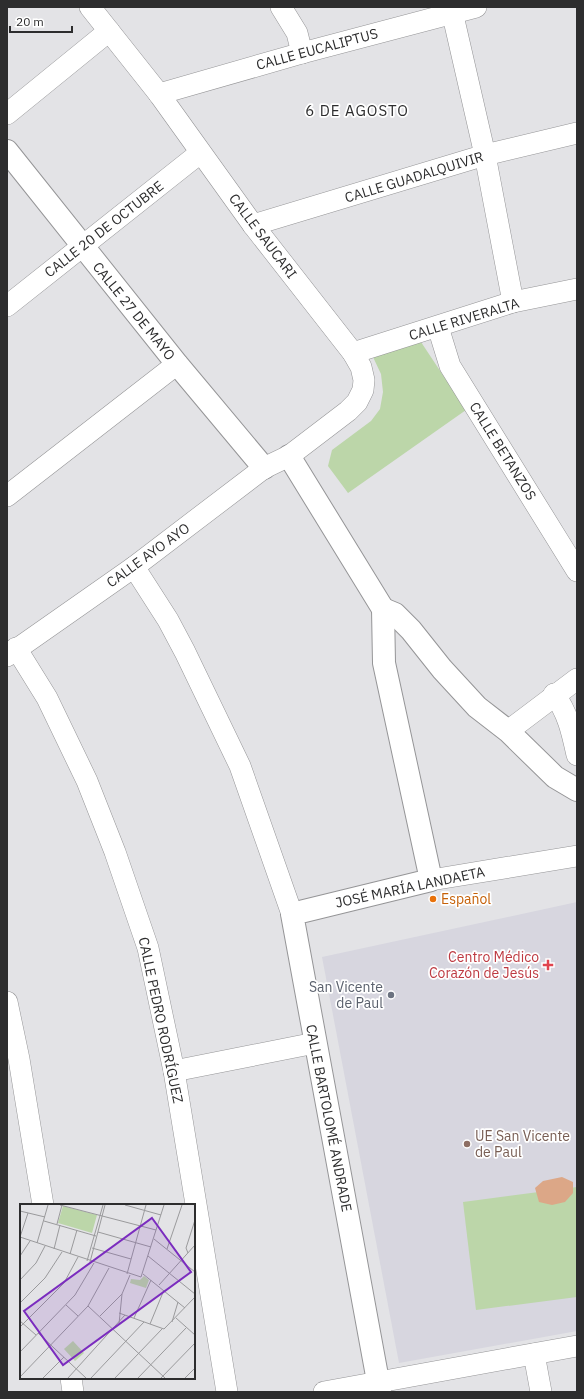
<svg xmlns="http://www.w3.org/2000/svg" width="584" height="1399" font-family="'IBM Plex Sans',sans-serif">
	<rect width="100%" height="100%" fill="#e3e3e6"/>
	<path fill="#d7d6df" d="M577,902V1331L399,1363L322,957Z"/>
	<g fill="#bcd6a9">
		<path d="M421,342L466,410L348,493L328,466L332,450L371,421L380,409L383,392L381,374L373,357Z"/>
		<path d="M577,1187V1297L476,1310L463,1202Z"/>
	</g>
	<path fill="#dca787" d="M562,1177L573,1182V1193L565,1202L552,1205L539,1202L535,1188L543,1181Z"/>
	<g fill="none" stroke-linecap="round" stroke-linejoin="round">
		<defs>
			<g id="minor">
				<path d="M281,7L297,33L302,53"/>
				<path d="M451,7L485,155L513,302"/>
				<path d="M159,94L302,53L476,7"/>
				<path d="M7,114L109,31"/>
				<path d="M253,225L485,155L577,133"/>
				<path d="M7,306L200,153"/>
				<path d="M438,327L450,366L577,571"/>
				<path d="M353,353L513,302L577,289"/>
				<path d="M7,496L177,364"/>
				<path d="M134,567L168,620L185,652L240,766L292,914"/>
				<path d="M16,648L47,698L87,781L115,852L148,948L174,1071L227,1392"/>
				<path d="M7,656L134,567L264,468L289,456L348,411L357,402L363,390L364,380L361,367L353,353L253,225L159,94L90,7"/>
				<path d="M554,694C568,713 572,732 577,755"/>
				<path d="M508,731L577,679"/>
				<path d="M431,880L577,856"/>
				<path d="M7,1002L19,1059L43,1205"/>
				<path d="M174,1071L315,1043"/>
				<path d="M534,1354L541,1392"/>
				<path d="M71,1378L73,1392"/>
				<path d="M324,1392L577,1346"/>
			</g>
			<g id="tertiary">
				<path d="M7,151L177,364L264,468"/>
				<path d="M289,456L383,609L384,663L431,880L292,914L380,1392"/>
				<path d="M383,609L395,614L411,630L442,669L477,707L508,731L555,777L577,790"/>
			</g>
		</defs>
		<use href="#minor" stroke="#959597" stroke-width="22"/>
		<use href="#tertiary" stroke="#959597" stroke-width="24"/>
		<use href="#minor" stroke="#fff" stroke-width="21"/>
		<use href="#tertiary" stroke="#fff" stroke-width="22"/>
	</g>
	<circle fill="#e8710a" stroke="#fff" stroke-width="1.5" cx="433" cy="899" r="4"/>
	<path fill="#e0444e" stroke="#fff" stroke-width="1.5" d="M546 959h4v4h4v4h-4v4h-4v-4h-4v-4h4z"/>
	<circle fill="#6b7280" stroke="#fff" stroke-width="1.5" cx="391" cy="995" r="4"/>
	<circle fill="#8d6e63" stroke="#fff" stroke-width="1.5" cx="467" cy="1144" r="4"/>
	<g text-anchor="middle" stroke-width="3.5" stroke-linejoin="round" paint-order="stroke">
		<g font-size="14" fill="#2d2d2e" stroke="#fff">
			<text transform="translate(317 49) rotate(-15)" y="5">CALLE EUCALIPTUS</text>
			<text transform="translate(414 177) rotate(-17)" y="5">CALLE GUADALQUIVIR</text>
			<text transform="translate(104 229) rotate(-38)" y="5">CALLE 20 DE OCTUBRE</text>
			<text transform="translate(263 236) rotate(53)" y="5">CALLE SAUCARI</text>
			<text transform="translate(134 311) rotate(51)" y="5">CALLE 27 DE MAYO</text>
			<text transform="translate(464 319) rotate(-17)" y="5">CALLE RIVERALTA</text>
			<text transform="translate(503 451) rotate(58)" y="5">CALLE BETANZOS</text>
			<text transform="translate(148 555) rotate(-36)" y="5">CALLE AYO AYO</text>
			<text transform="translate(410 887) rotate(-12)" y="5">JOSÉ MARÍA LANDAETA</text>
			<text transform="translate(161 1020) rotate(78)" y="5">CALLE PEDRO RODRÍGUEZ</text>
			<text transform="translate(329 1118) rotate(79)" y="5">CALLE BARTOLOMÉ ANDRADE</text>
		</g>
		<g font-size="14" fill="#c56008" stroke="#fff" text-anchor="start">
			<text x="441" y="904">Español</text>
		</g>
		<g font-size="14" fill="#be3a42" stroke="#fff" text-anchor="end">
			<text x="539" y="962">Centro Médico<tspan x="539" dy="16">Corazón de Jesús</tspan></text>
		</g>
		<g font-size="14" fill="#5b616d" stroke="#fff" text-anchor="end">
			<text x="383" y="992">San Vicente<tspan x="383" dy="16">de Paul</tspan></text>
		</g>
		<g font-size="14" fill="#785e54" stroke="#fff" text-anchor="start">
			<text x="475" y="1141">UE San Vicente<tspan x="475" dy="16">de Paul</tspan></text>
		</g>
		<g font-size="15" letter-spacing="1" fill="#2d2d2e" stroke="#fff">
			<text x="357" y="116">6 DE AGOSTO</text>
		</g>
	</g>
	<g transform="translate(20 1204)">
		<rect width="175" height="175" fill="#e3e3e6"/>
		<path d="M43,2L77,11L72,29L38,19ZM124,72L129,76L126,84L110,79L111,75L120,76ZM53,137L64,149L55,157L44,145Z" fill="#bcd6a9"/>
		<path fill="none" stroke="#9a9a9c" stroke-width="1" d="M40,1L136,26M105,1L141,11M0,7L25,13M24,17L76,32M37,20L42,1M78,28L131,43M0,33L121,73L144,1M0,33L8,9M134,35L175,68M17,39L28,1M72,44L111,55M34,45L40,21M147,45L162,1M168,49L166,44L175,16M50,50L57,26M0,52L10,37M128,52L175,90M67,57L83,1M70,58L85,1M107,70L126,1M123,70L165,104M0,76L16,59L25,42M139,81L175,41M0,99L25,74L42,48M46,101L58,112M68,102L145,174M99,109L144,125L175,93M80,112L102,90L110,71M114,114L131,76M156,114L175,131M0,117L16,131M152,118L158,98M99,120L102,90M130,120L144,86M0,123L44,79L58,53M18,129L66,174M0,148L55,91L74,59M0,173L68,102L89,64M23,174L44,153M48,174L105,111M71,174L124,118M95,174L142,125M118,174L166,124M141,174L175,139M165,174L175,164"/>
		<path fill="#7b2cbf" fill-opacity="0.15" stroke="#7b2cbf" stroke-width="2" d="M132,14L171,68L43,161L4,107Z"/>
		<rect width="175" height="175" fill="none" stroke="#2d2d2e" stroke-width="2"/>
	</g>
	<rect width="584" height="1399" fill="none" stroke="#2d2d2e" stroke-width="16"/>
	<path d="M10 26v6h62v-6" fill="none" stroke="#2d2d2e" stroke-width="2"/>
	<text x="16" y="26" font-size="12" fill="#2d2d2e" stroke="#ffffff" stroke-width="3" paint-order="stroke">20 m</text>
</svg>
